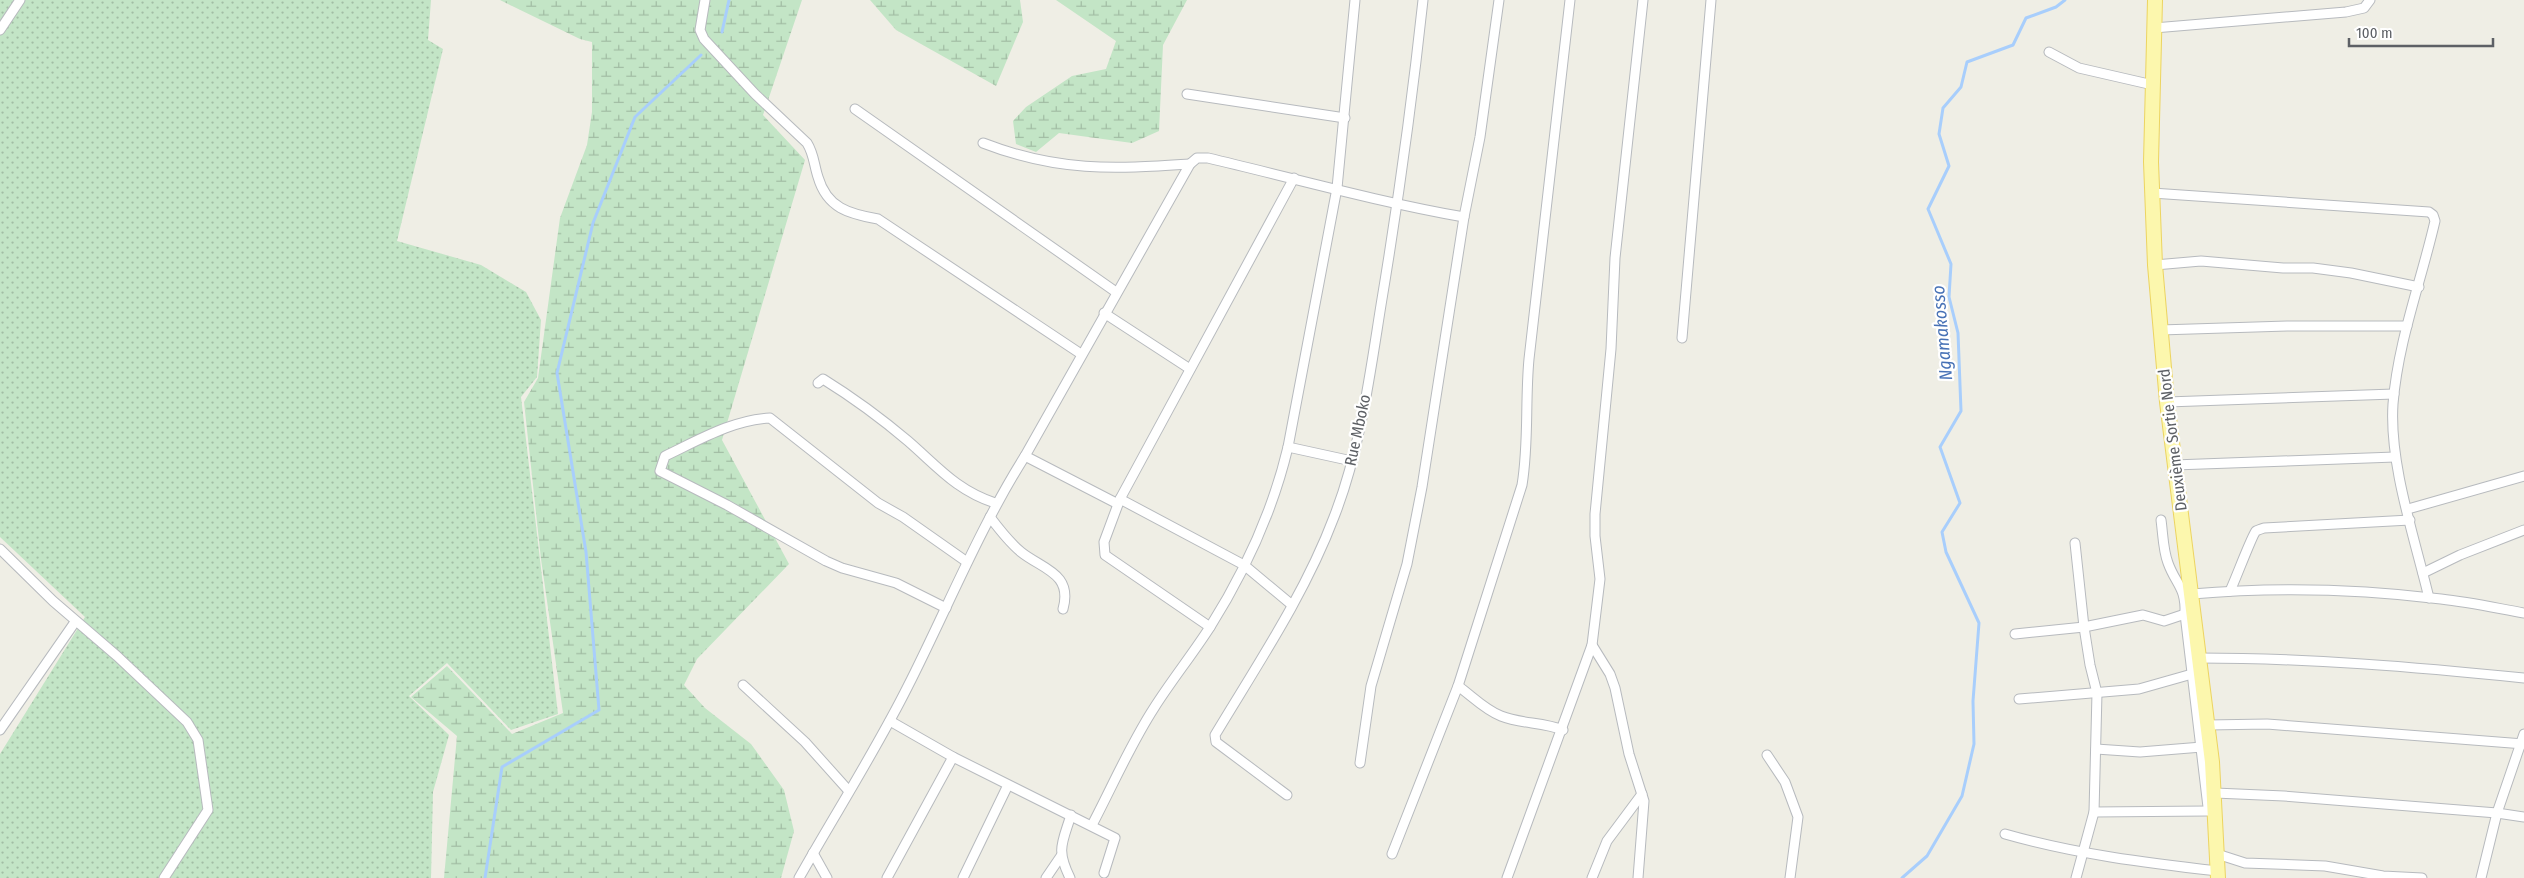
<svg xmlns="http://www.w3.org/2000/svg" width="2524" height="878" font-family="'Fira Sans Condensed',sans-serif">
	<defs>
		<pattern id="green-dots" width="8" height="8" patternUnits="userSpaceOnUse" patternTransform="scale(1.25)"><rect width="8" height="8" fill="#c3e5c6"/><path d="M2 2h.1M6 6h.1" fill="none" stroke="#a2bda4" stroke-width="1.8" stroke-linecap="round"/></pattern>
		<pattern id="wetland-marsh" width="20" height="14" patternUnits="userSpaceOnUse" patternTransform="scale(1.25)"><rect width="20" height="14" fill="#c3e5c6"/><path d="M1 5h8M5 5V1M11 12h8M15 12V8" fill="none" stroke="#a2bda4"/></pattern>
	</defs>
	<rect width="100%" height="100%" fill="#efeee5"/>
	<path fill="url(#green-dots)" d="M0,0H431L428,40L443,49L397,241L481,265L526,292L541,320L537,377L521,397L558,714L511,730L447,663L409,696L449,735L433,792L431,878H0V754L85,617L0,537Z"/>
	<g fill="url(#wetland-marsh)">
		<path d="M500,0H802L763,115L805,160L722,440L789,564L697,659L684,685L705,708L751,744L784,790L794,831L781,878H444L457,736L411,697L447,666L512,734L563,713L541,559L524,402L538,378L560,218L587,145L592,112V42L580,39Z"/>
		<path d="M870,0H1020L1023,22L996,86L896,30Z"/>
		<path d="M1056,0H1187L1163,45L1159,131L1132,143L1059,133L1036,152L1016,144L1013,121L1026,107L1072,76L1106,69L1116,41Z"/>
	</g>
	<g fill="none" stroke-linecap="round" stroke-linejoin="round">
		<g stroke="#a8cefc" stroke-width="3">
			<path d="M722,32L729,0"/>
			<path d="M485,878L502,767L599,710L586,552L557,373L593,223L635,117L701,55"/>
			<path d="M1902,878L1927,856L1962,796L1974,744L1973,701L1979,623L1946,552L1942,532L1960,503L1940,447L1961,411L1958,333L1949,297L1951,264L1928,209L1949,166L1939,134L1943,108L1961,87L1967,62L2013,45L2026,18L2056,7L2065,0"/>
		</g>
		<defs>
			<g id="minor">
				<path d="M705,0L700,30L704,39L755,94L807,143C814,154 814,165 818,177C827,208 849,214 878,219L1081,354"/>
				<path d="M2154,28L2346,12L2364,8L2370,0"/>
				<path d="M0,30L20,0"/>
				<path d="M2049,52L2079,68L2153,85"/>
				<path d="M1187,94L1345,118"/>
				<path d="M855,109L1116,292"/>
				<path d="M983,143C1058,172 1112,169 1190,164"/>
				<path d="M2152,193L2429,212L2433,215L2435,221C2421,282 2398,341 2393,404C2389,464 2415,539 2429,598"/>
				<path d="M2155,265L2201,261L2283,268H2313L2351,273L2419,287"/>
				<path d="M1104,313L1190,369"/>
				<path d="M2160,330L2287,326H2407"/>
				<path d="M1682,338L1711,0"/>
				<path d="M818,383L823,379C852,397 882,419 908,441C938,467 956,490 995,503"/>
				<path d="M2167,402L2394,394"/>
				<path d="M1288,447L1352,461"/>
				<path d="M1025,456L1118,504"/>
				<path d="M2174,465L2395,457"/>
				<path d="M1120,499L1244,565L1292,605"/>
				<path d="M2408,509L2524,476"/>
				<path d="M990,517C999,529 1009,542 1021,552C1042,569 1073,573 1063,609"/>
				<path d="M2161,520C2163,534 2163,550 2168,563C2176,585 2186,587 2185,614"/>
				<path d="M2075,543L2084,627L2090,665L2097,693L2094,812L2076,878"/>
				<path d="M0,549L53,601L117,656L187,722L198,740L208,810L164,878"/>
				<path d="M2423,573L2460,555L2524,530"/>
				<path d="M2230,591C2235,581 2252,535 2256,531C2258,530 2261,529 2264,528L2410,520"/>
				<path d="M2192,594C2274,587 2359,589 2441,599C2469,602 2496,608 2524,613"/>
				<path d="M946,608L896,583L842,568L826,561L727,505L660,471L665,456C699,440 732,420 770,418L878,503L903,517L967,562"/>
				<path d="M1210,627L1105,555L1104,542L1120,499L1294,178"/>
				<path d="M2015,634L2084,627L2143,615L2164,621L2185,614L2208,807"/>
				<path d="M1592,645L1610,674L1615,688L1629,754L1644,801L1638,878"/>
				<path d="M2199,658C2308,658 2416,667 2524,678"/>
				<path d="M743,685L805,742L848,790"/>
				<path d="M1458,686C1472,696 1485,710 1501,716C1521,724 1543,722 1563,730"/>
				<path d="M2019,699L2139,689L2192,674"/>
				<path d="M890,721L953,757L1115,838L1104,873"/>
				<path d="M2208,725L2267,724L2524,744"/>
				<path d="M0,730L75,622"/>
				<path d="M2096,749L2140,752L2202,747"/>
				<path d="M1767,755L1785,782L1798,817L1790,878"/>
				<path d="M1360,763L1371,686L1407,564L1422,487L1464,217L1480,137L1499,0"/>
				<path d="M2215,793L2284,796L2497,813L2524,817"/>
				<path d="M1287,795L1216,742L1215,735C1257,665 1305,594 1334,517C1360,451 1370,374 1381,305C1398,203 1412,102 1423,0"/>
				<path d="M2094,812L2208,811"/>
				<path d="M1092,825C1112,787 1130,745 1154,708C1171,681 1192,655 1210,627C1244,573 1273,510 1288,447L1337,188L1355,0"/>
				<path d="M2005,834C2075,854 2146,863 2218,871"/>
				<path d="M813,853L827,878"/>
				<path d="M1392,854L1458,686L1522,485C1529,443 1525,401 1529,359L1570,0"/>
				<path d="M2217,854L2245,863L2325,866L2383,876L2422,878"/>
				<path d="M799,878C835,814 875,752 908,686C947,609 979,529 1025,456L1190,164L1197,158H1208C1293,178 1378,202 1464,217"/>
				<path d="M887,878L953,757"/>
				<path d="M963,878L1008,785"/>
				<path d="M1046,878L1061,856"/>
				<path d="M1070,878C1056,849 1062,844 1071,815"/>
				<path d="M1507,878L1592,645L1600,579L1595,536V514L1611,349L1615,258L1643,0"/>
				<path d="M1592,878L1607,841L1642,794"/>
				<path d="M2481,878L2497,813L2524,734"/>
			</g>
			<path id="primary" d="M2155,0L2151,162L2155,265L2167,402L2212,762L2218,878"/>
		</defs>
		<use href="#minor" stroke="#b7babe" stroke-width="11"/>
		<use href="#primary" stroke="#ecd461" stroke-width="16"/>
		<use href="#minor" stroke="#fff" stroke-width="9"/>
		<use href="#primary" stroke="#fcf7ad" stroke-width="14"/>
	</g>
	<g text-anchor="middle" stroke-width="4.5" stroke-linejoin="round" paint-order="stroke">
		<g font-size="16" fill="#5d6065" stroke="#fff">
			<text transform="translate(1357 430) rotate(-78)" y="6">Rue Mboko</text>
			<text transform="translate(2172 440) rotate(-97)" y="6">Deuxième Sortie Nord</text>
		</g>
		<g font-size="18" font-style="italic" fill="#4872b6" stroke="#fff">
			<text transform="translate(1942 333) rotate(-95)" y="6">Ngamakosso</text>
		</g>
	</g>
	<path d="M2349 38v8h144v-8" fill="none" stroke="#5d6065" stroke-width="2.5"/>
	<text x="2356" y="38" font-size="15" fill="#5d6065" stroke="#ffffff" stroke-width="4" paint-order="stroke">100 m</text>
</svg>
